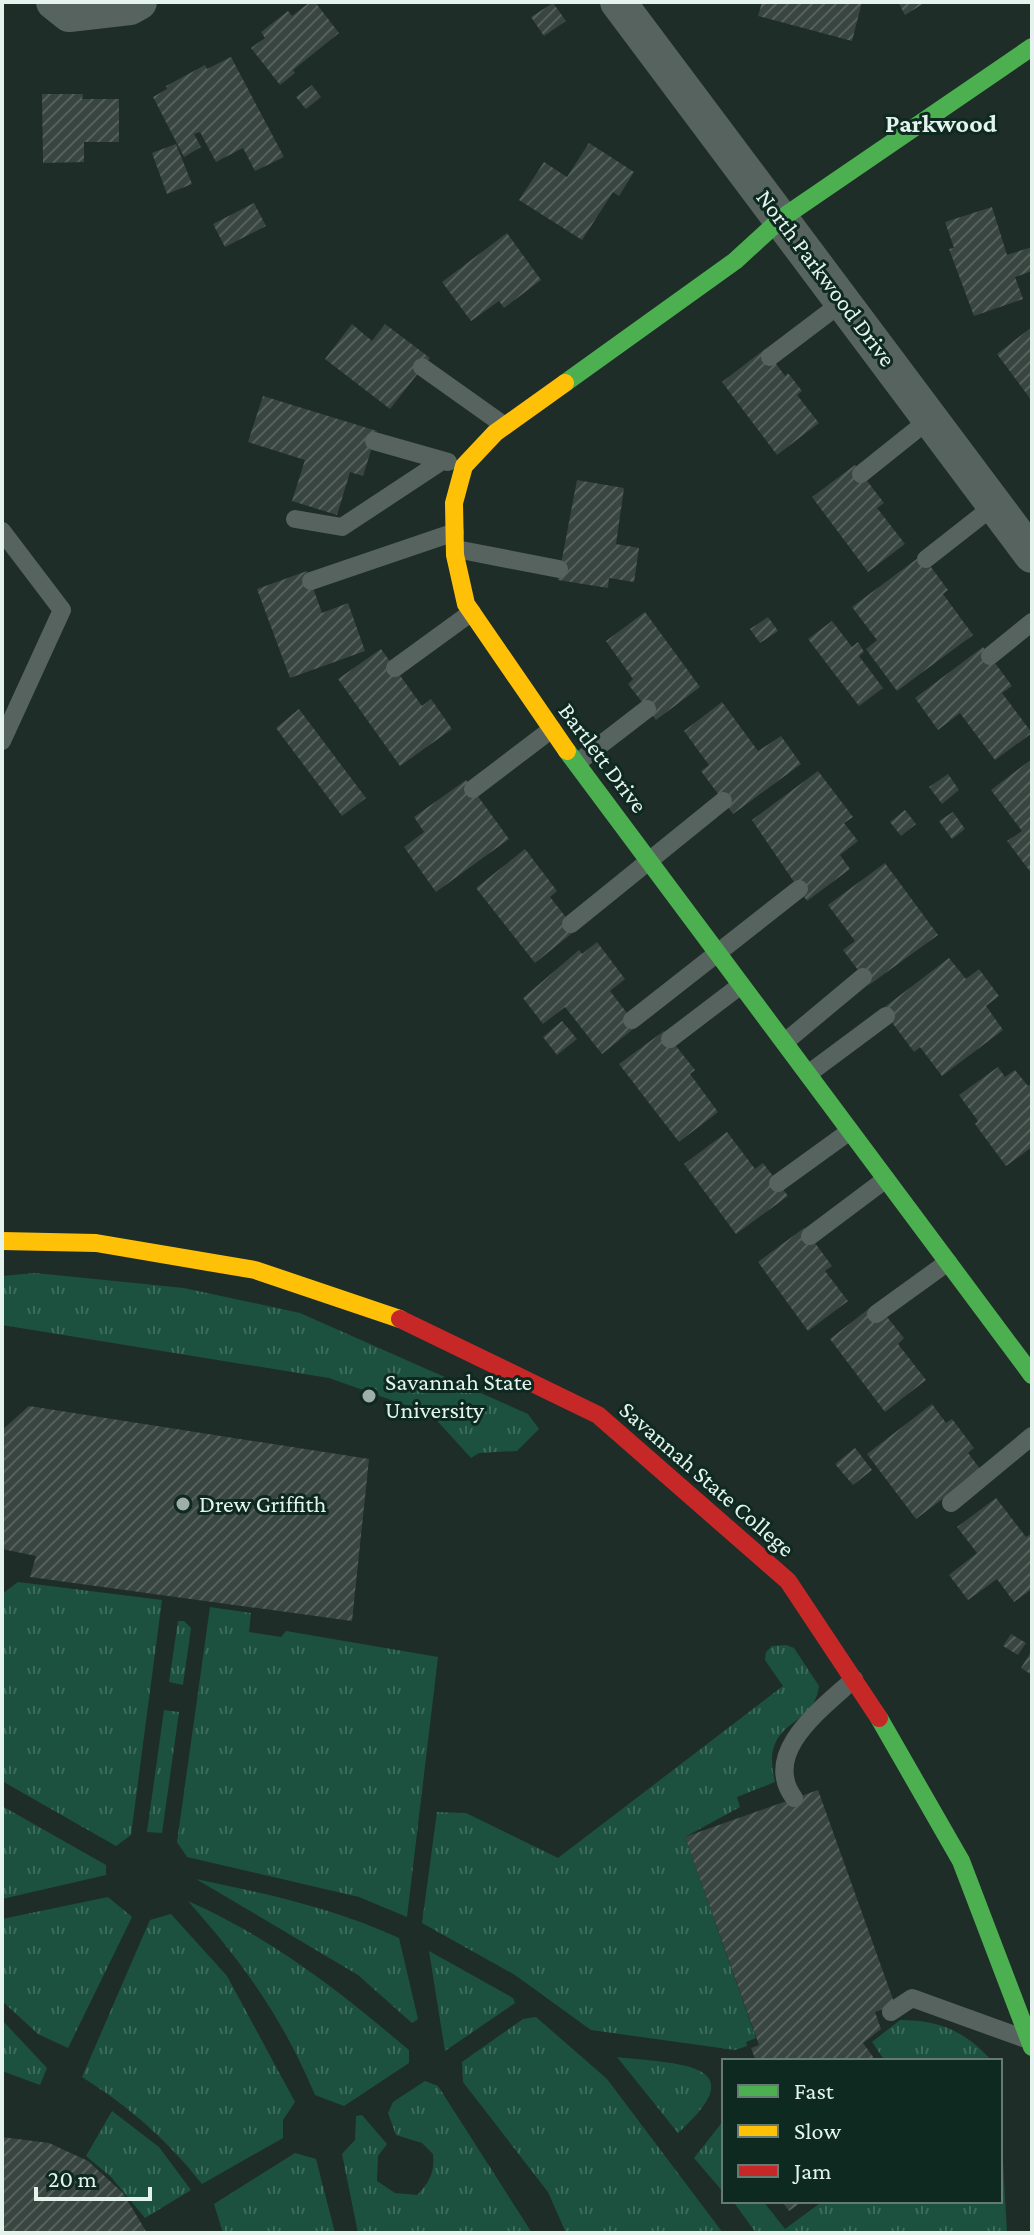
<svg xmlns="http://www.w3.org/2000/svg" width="1034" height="2235" font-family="'Crimson Pro',serif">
	<defs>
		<pattern id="grass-tufts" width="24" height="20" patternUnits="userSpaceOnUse" patternTransform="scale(2)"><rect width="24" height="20" fill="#1c5140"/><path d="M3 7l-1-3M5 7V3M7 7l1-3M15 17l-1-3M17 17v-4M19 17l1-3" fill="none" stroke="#3d6b5c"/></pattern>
		<pattern id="building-hatch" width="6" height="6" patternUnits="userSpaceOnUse" patternTransform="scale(2)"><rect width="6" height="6" fill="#394540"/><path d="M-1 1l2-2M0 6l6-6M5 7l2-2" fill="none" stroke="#56605c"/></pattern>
	</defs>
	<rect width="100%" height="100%" fill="#1e2d28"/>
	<g fill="url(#grass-tufts)">
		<path d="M35,1273L184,1288L300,1313L528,1414L539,1429L517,1451L479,1453L471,1458L431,1414L329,1378L2,1325V1276Z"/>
		<path d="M18,1582L162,1600L131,1835L116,1846L2,1781V1594Z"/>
		<path d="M210,1607L251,1613L249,1632L281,1637L286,1631L438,1657L407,1917L359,1897L187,1857L177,1842Z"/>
		<path d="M178,1621H184L191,1628L183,1685L169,1682Z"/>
		<path d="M786,1645L794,1648L819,1686C814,1730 759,1717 775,1782L737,1797L740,1807L685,1837L756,2038L746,2042L747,2046L735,2050L591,2030L515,1975L422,1923L437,1812L466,1813L558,1858L783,1686L765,1660L766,1652L772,1646Z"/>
		<path d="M164,1710L179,1712L162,1833L147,1832Z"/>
		<path d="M2,1806L106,1865V1875L2,1899Z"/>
		<path d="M196,1879C267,1894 333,1908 399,1938L418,2019L412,2023L358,1975Z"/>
		<path d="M108,1897L132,1917L68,2048L38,2034L2,2001V1919Z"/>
		<path d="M188,1901C275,1940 336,1989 409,2050V2063L344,2106L315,2095C282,2017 244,1964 188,1901Z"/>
		<path d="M171,1914L227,1976L295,2102L283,2120V2138L202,2184C167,2140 130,2107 82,2077L150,1920Z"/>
		<path d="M429,1951L513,1998L515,2003L445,2051Z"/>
		<path d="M536,2017L607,2079L723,2233H566L548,2192L463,2082L462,2062L523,2019Z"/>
		<path d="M2,2020L47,2068L40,2085L2,2071Z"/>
		<path d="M900,2020C939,2020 965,2031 992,2061H885L872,2042Z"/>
		<path d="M617,2057C674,2064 759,2061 678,2133Z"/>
		<path d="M425,2081L438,2086L532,2233H358L342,2154L355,2140L356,2116L362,2115L387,2144L378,2156L377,2181L395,2193L417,2195C429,2183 435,2172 433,2154L422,2143L396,2135L388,2113L393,2102Z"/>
		<path d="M1000,2110L1007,2233H756L735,2204L763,2201L785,2229L823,2201H1000Z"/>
		<path d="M112,2111L159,2147L191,2190L145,2218L111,2177L86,2156Z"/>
		<path d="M724,2120V2193L694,2158Z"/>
		<path d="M295,2153L316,2159L335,2233H223L214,2204Z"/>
	</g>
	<g fill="url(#building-hatch)">
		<path d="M310,2H315L339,33L293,70L295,73L280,85L251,48L265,38L261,32L288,11L292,16Z"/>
		<path d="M762,2H862L852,41L758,16Z"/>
		<path d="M898,2H926L905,15Z"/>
		<path d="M553,3L566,21L544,36L531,17Z"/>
		<path d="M231,57L284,157L255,171L243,148L216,162L200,132L194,134L201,147L184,157L153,97L167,89L166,86L205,65L207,69Z"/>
		<path d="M312,85L321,97L306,109L296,97Z"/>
		<path d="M42,94H83L82,99H119V142H84V162L43,163Z"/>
		<path d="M589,143L634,172L619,196L613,192L582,240L519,200L544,162L567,177Z"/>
		<path d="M176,144L192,184L167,194L152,153Z"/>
		<path d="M254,203L266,226L225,247L213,224Z"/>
		<path d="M992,207L1007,255L1032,247V271L1015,277L1023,299L974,316L949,249L954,248L945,222Z"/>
		<path d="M507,233L541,280L504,308L499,301L471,321L442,282Z"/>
		<path d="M352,324L372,341L385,324L430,358L390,409L325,359Z"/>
		<path d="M1032,327V401L997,354Z"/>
		<path d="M765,349L785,376L788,373L802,391L797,395L819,423L777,455L722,382Z"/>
		<path d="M263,396L377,431L363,476L350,472L337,515L292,501L305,460L248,442Z"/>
		<path d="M855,465L884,503L877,508L905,544L868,572L812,497Z"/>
		<path d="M577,480L624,488L616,544L639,548L634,582L609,578L608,588L558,580Z"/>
		<path d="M922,555L948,590L943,594L973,635L897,691L866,649L877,640L852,607Z"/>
		<path d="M307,571L322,613L348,603L365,651L290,678L257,589Z"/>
		<path d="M645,612L700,687L656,720L628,684L633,679L606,641Z"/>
		<path d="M768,617L778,631L760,643L750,629Z"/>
		<path d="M832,621L852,647L858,642L864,652L859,656L883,688L859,706L808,639Z"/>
		<path d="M983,647L1012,686L1002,693L1032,733L995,760L960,713L938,730L915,698Z"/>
		<path d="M381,649L422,706L431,699L452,729L400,766L338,679Z"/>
		<path d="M722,702L758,751L781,736L801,764L733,814L701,771L709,765L684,731Z"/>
		<path d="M299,709L366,798L342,816L276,728Z"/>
		<path d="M1032,759V874L1007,841L1022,831L991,790Z"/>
		<path d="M818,771L853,817L844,823L858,841L840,855L850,869L807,901L752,820Z"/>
		<path d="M948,774L959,790L942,804L929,787Z"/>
		<path d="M466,780L509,839L436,892L404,847L424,832L414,817Z"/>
		<path d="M905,810L916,824L901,836L890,822Z"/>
		<path d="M953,812L965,829L952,839L939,821Z"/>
		<path d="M525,849L557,891L550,897L576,930L535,963L476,888Z"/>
		<path d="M885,863L938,935L869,985L843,950L855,941L828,905Z"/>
		<path d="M597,942L625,979L610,991L637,1026L602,1054L565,1007L543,1024L523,998L579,950L582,954Z"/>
		<path d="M949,958L966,979L979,969L999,996L986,1006L1003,1030L942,1076L920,1047L914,1052L882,1009Z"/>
		<path d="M562,1021L577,1039L557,1055L543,1037Z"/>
		<path d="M664,1031L695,1070L690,1074L718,1112L679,1142L619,1064Z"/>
		<path d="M998,1067L1005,1077L1015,1070L1028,1086L1032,1083V1147L1006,1166L975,1124L978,1121L959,1095Z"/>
		<path d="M727,1132L755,1169L763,1163L788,1196L736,1234L684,1164Z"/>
		<path d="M804,1228L832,1266L825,1271L848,1301L808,1331L758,1262Z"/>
		<path d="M871,1307L887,1317L904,1338L898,1344L926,1380L885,1412L830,1339Z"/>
		<path d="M932,1404L946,1423L952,1419L974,1448L968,1453L981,1470L916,1519L867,1454Z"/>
		<path d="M29,1406L369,1459L352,1621L30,1577L36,1556L2,1549V1430Z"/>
		<path d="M855,1448L872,1470L853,1485L835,1464Z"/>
		<path d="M996,1498L1026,1537L1032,1533V1589L1014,1602L997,1579L968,1600L949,1575L977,1553L957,1527Z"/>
		<path d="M1011,1634L1026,1643L1018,1655L1003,1646Z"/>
		<path d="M1032,1650V1675L1021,1668Z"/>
		<path d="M818,1790L895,2005L875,2012L881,2029L863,2043L876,2061H756L751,2048L759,2045L685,1837Z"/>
		<path d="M2,2137L49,2143L88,2161L123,2193L147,2233H2Z"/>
		<path d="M782,2201H803L789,2211Z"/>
	</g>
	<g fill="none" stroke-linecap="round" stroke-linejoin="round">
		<g stroke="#57635e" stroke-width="18">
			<path d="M770,357L844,301"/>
			<path d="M422,367L505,426"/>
			<path d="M374,441L448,462"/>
			<path d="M861,474L931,418"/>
			<path d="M295,519L342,527L442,461"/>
			<path d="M2,531L62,610L2,741"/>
			<path d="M456,549L559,569"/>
			<path d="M926,559L995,505"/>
			<path d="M311,581L455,532"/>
			<path d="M990,656L1032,622"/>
			<path d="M395,668L472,612"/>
			<path d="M577,763L647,709"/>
			<path d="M473,789L552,729"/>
			<path d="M571,924L723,801"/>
			<path d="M632,1020L799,889"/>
			<path d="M670,1039L741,985"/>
			<path d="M785,1042L863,977"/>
			<path d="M808,1074L886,1016"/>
			<path d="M778,1183L850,1131"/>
			<path d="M810,1236L886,1179"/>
			<path d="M876,1314L948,1262"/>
			<path d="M951,1503L1032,1436"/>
			<path d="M794,1798C760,1752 824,1707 854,1679"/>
			<path d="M891,2012L912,1998L1023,2038"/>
		</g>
		<g stroke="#57635e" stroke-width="36">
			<path d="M54,2L69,14L130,7L139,2"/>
			<path d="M618,2L1032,555"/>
		</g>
		<g stroke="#4caf50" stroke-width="18">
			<path d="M565,383L735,261L782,218L1032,47"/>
			<path d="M567,751L1032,1375"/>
			<path d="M879,1718L961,1861L1032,2047"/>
		</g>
		<g stroke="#ffc107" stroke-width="18">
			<path d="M565,383L495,433L464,466L454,503L455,555L466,604L567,751"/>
			<path d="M2,1241L96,1243L255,1270L400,1319"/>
		</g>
		<path stroke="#c62828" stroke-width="18" d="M400,1319L598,1415L788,1581L879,1718"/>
	</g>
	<g fill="#9faea8" stroke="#0e2920" stroke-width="3">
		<circle cx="369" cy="1396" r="8"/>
		<circle cx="183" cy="1504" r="8"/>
	</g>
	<g text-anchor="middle" stroke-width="6" stroke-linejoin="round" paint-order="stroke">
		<g font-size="24" fill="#e4f4ed" stroke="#0e2920">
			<text transform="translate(826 278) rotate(53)" y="8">North Parkwood Drive</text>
			<text transform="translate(603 758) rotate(53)" y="8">Bartlett Drive</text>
			<text transform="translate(707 1479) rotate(41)" y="8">Savannah State College</text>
		</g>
		<g font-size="24" fill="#e4f4ed" stroke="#0e2920" text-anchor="start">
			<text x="385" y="1390">Savannah State<tspan x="385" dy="28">University</tspan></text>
			<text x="199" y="1512">Drew Griffith</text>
		</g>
		<g font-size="26" font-weight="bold" fill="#e4f4ed" stroke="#0e2920">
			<text x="941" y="132">Parkwood</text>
		</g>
	</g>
	<rect width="1034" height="2235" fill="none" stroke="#e4f4ed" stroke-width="8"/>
	<rect x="722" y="2059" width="280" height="144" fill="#0e2920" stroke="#647a72" stroke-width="2"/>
	<rect x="738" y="2085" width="40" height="12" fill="#4caf50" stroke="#647a72" stroke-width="2"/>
	<text x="794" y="2099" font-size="24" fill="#e4f4ed">Fast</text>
	<rect x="738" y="2125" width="40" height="12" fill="#ffc107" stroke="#647a72" stroke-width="2"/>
	<text x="794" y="2139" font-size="24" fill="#e4f4ed">Slow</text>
	<rect x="738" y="2165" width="40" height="12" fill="#c62828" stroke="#647a72" stroke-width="2"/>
	<text x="794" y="2179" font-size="24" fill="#e4f4ed">Jam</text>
	<path d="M36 2187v12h114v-12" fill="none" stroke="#e4f4ed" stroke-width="4"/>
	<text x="48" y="2187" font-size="24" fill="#e4f4ed" stroke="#0e2920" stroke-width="6" paint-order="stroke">20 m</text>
</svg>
